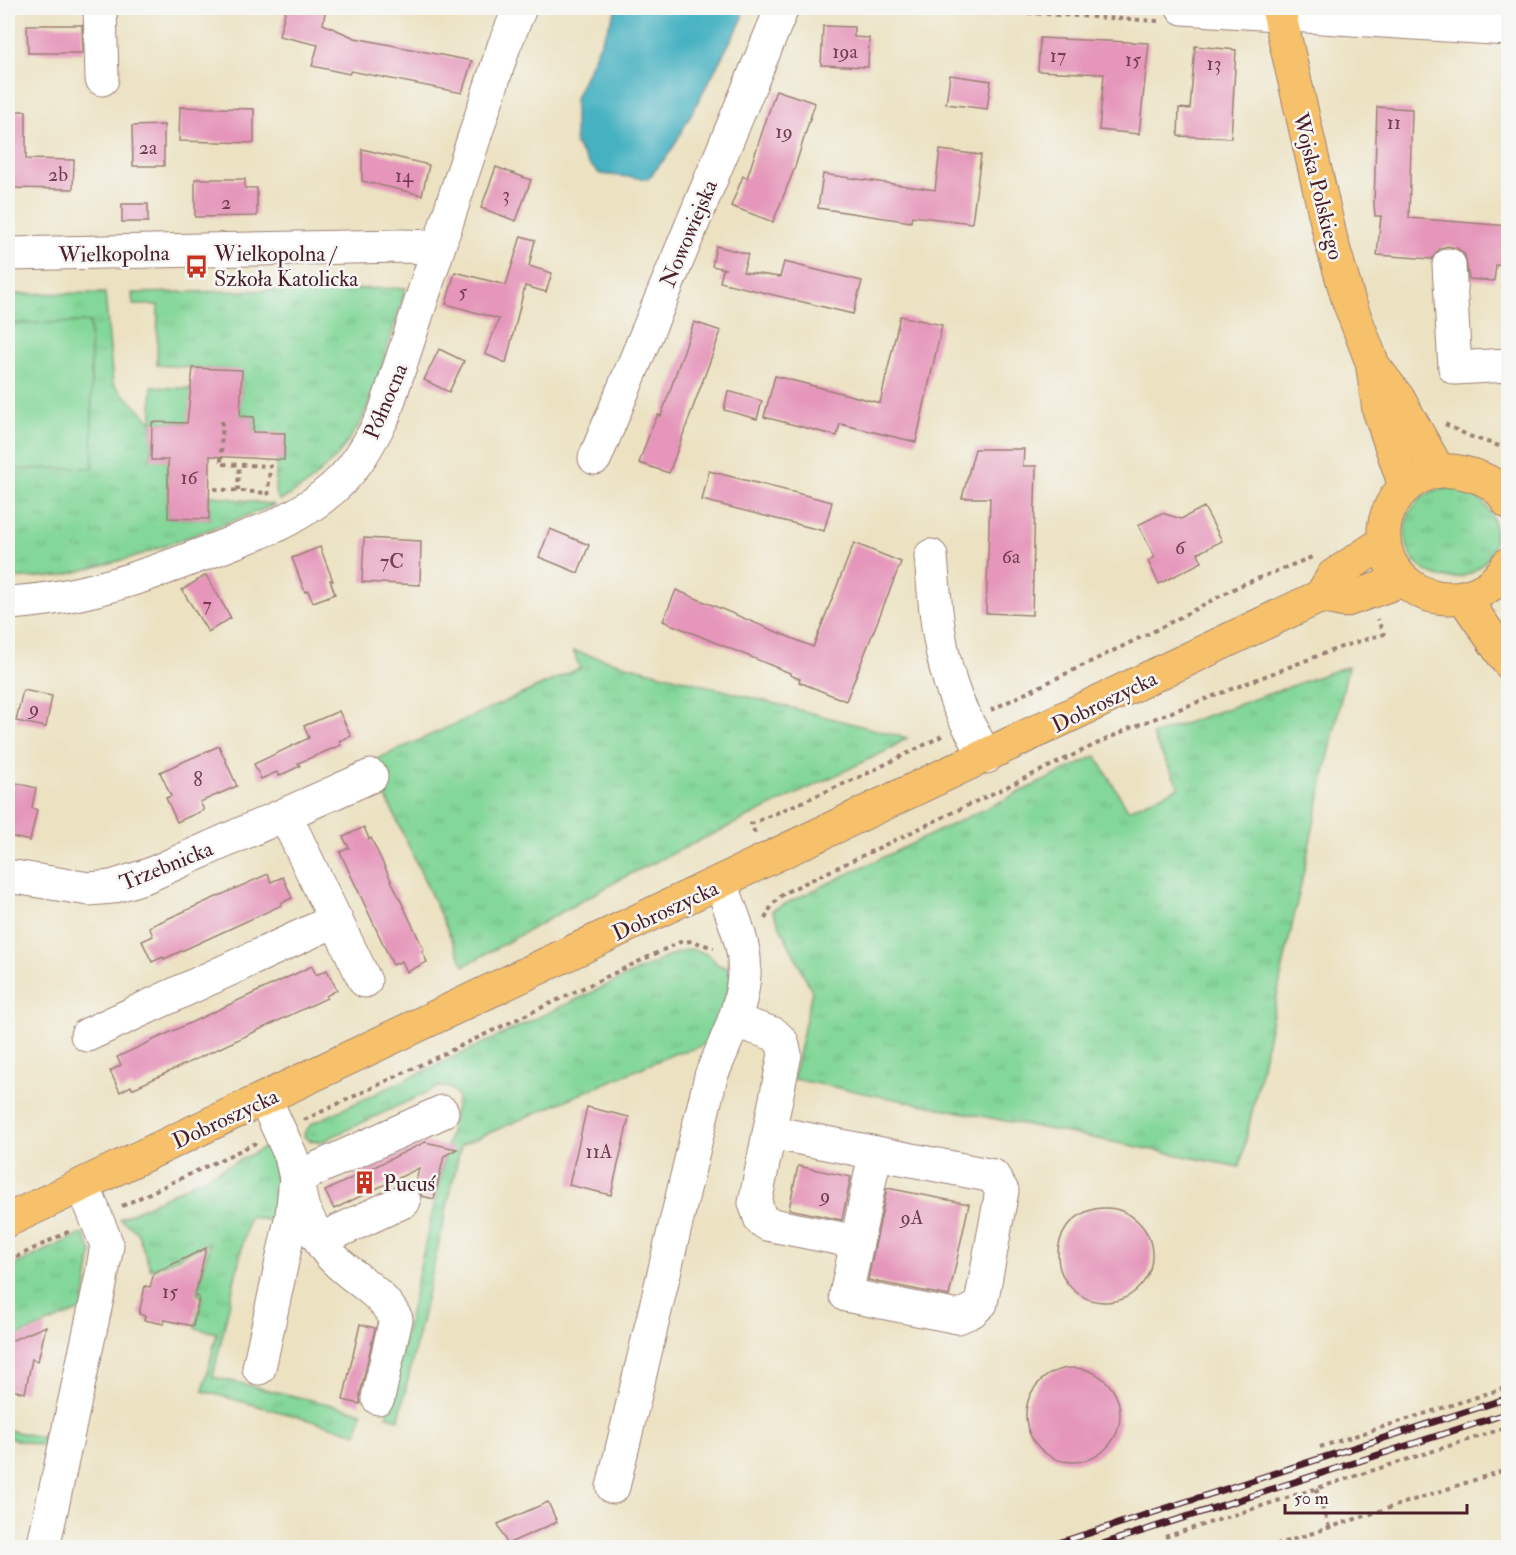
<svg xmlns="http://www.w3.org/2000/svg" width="1516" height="1555" font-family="'IM FELL Double Pica',serif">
	<defs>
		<pattern id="grass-tufts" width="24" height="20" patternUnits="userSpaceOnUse" patternTransform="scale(1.5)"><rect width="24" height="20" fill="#83d799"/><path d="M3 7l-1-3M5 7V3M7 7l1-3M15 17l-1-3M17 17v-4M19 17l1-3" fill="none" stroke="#73b884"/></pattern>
	</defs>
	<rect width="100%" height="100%" fill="#f6f6f2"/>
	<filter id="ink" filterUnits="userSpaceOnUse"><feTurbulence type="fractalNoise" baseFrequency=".0167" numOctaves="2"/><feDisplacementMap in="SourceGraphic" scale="12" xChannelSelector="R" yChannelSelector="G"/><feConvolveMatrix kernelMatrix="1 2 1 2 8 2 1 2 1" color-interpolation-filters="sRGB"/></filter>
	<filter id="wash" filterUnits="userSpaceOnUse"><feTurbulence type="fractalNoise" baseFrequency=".008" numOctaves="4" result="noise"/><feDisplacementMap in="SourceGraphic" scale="24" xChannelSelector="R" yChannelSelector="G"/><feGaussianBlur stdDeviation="1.35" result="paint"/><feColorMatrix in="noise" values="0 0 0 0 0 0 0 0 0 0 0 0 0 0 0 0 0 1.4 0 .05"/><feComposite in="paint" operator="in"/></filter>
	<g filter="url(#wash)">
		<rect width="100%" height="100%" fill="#ece2c2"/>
		<g fill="url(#grass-tufts)" stroke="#667b62" stroke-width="1.5">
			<path d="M406,288L375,388L360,424L338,455L308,484L280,501L275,492L277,460H284L285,434L253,432L254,417L239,416L242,371L157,365L158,305H133L132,293Z"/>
			<path d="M105,293L113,384L152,422L151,459L168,460V518L209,519V495L275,505L137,556L61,576L8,579V294Z"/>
			<circle cx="1450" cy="533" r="45"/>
			<path d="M573,651L907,738L886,751L632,873L464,966L370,762L580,668Z"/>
			<path d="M1348,666L1240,1167L793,1079L812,991L772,910L1096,756L1128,810L1179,787L1152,735Z"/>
			<path d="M690,949C702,951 710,954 718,965L731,968C730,988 723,1028 706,1042C699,1049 685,1051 676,1053L461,1145L399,1419L387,1416L458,1097C452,1088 449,1086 438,1087L321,1142L309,1140L304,1136L305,1131L313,1123L676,953Z"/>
			<path d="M266,1147H269C278,1171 276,1197 271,1221L249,1216L213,1377L362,1412L357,1433L203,1391L217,1333L195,1328L202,1296L197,1294L209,1243L151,1270L137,1232L120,1219Z"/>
			<path d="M83,1233L92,1252L83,1309L8,1340V1268Z"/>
			<path d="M8,1430L54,1440L52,1448L8,1438Z"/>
		</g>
		<g fill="#83d799" stroke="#667b62" stroke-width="1.5">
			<path d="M90,322L93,468L8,469V324Z"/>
			<path d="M152,387L241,391L239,416L210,423L152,422Z"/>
		</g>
		<path fill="#44b1c1" stroke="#476876" stroke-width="1.5" d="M617,8H742V20L671,151L648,179L600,174L589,164L575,144V98Z"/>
		<g id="blocks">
			<g fill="#e596ba">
				<path d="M286,8H326L323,24L355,38L472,61L462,93L351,71L349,74L312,66L318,45L279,36Z"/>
				<path d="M27,25H82L83,53H28Z"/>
				<path d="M823,26L854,27V37L869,38L868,67L821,65Z"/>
				<path d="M1040,38L1149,43L1139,134L1099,130L1104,74L1038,71Z"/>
				<path d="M1195,46L1236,50L1231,138L1178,136L1179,108L1190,109Z"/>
				<path d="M950,75L991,81L987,109L946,104Z"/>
				<path d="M776,90L815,103L794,170L773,222L731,206L743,176L747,178Z"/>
				<path d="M180,107L254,109V143L179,141Z"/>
				<path d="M1377,107L1412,109L1409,218L1509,226V266L1496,265L1494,281L1469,279L1465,255L1457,248L1447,246L1439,249L1432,259L1377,255L1381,216H1375L1374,204Z"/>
				<path d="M8,111H26V159L74,160L73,189L8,188Z"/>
				<path d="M164,125V166H133L132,126Z"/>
				<path d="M362,149L429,165L422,195L362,181Z"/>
				<path d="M940,150L981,155L972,223L912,216L911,222L818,208L823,174L935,190Z"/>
				<path d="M496,167L531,180L516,221L481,208Z"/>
				<path d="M195,179H245V188H257V216L195,217Z"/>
				<rect x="122" y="204" width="26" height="18"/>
				<path d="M521,236L535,240L529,266L552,273L546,292L525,286L506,363L485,354L499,319L446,304L455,272L506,285Z"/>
				<path d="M716,246L748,254L743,272L780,277L784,262L862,281L853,314L720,282L723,269H726L712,266Z"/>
				<path d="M900,316L942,325L916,442L840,424L837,436L764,417L775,376L880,403Z"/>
				<path d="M694,322L721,331L669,473L639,463L651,429L658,415L661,416Z"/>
				<path d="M439,349L464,361L449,392L424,380Z"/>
				<path d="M193,368L242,370L240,416L254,417L253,432L285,433L284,460L210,456L209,519L168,518V460H151L152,422L187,423Z"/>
				<path d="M728,391L762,401L757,419L724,410Z"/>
				<path d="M975,449H1024L1023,466H1036L1032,615L986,613L990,498H962Z"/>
				<path d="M709,471L832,502L824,531L702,500Z"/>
				<path d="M1204,507L1222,541L1198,553L1202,562L1159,584L1148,561L1155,557L1138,525L1162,513L1181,519Z"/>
				<path d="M550,529L589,545L578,573L539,557Z"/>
				<path d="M364,538L421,541L420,585L362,582Z"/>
				<path d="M854,543L901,562L846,701L799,682L800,679L790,675V673L663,621L676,590L813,647Z"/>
				<path d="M320,547L333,581L330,580L335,594L313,602L308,591L305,592L292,558Z"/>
				<path d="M206,575L231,618L208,632L182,590Z"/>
				<path d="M23,690L52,696L46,727L16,721Z"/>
				<path d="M339,711L351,736L339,741L341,745L298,763L300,766L279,776L277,772L261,779L254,764L309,738L304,726Z"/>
				<path d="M219,746L237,786L200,802L204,810L177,822L166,798L171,796L160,772Z"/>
				<path d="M8,781L36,788L32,808L37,810L30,841L8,836Z"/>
				<path d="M364,827L369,839L371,838L424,950L422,951L427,962L407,972L402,961L393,965L340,852L349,848L343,837Z"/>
				<path d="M268,874L271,882L283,877L292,898L281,903L282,905L164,959L163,957L152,962L142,941L153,936L149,927Z"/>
				<path d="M312,966L316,975L327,970L337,990L326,996L327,998L132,1089L131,1086L120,1092L110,1071L121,1065L117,1057Z"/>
				<path d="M587,1107L629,1117L611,1195L569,1185Z"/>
				<path d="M425,1142L457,1149L444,1156L434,1199L422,1196L415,1186L419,1168L334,1209L325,1191Z"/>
				<path d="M798,1166L851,1177L842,1220L789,1209Z"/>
				<path d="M887,1188L969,1204L949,1296L868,1280Z"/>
				<circle cx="1105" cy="1255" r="47"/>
				<path d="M206,1248L195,1296L199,1297L193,1326L165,1320L164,1324L144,1320L145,1316L139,1314L145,1286L150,1287L154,1273Z"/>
				<path d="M360,1324L375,1328L360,1394V1404L343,1400Z"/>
				<path d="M46,1326L38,1361L32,1359L25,1393L8,1389V1342Z"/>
				<circle cx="1073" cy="1415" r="47"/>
				<path d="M548,1502L557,1522L507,1544L498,1524Z"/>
			</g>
		</g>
	</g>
	<g filter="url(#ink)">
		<use href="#blocks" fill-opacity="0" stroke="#9b8076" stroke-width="1.5"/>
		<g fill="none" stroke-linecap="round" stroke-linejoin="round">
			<defs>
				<g id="minor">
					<path d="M100,8L102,79"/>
					<path d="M1183,8L1508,29"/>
					<path d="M8,254L400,246L437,247"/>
					<path d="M1449,265L1455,368L1508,365"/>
					<path d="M595,458L782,8"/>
					<path d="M931,556C935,604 938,653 956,699C964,719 976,738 986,757"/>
					<path d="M8,603C103,598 187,560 275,526C307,510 338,490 358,460C368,446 376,430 384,415L504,46L520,8"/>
					<path d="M285,815L365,981"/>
					<path d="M8,876L89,889L112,887L149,875L371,776"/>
					<path d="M735,1021L774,1034L782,1042L785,1054L755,1203L761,1220L767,1224L857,1242L846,1295L958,1317L972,1311L981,1303L1002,1191L993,1176L770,1132"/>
					<path d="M87,1035L336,920"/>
					<path d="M404,1201L328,1236L315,1232L303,1209L296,1178L442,1112"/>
					<path d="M315,1232C319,1238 323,1246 328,1252C350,1279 378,1286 396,1319L378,1398"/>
					<path d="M857,1242L875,1154"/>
					<path d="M259,1368L292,1215L296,1178L291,1156L265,1099"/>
					<path d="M613,1487L711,1076C727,1038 747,1001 744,958C742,936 728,904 721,883"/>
					<path d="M43,1548L101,1280L107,1245L83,1185"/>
				</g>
				<g id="major">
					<path d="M1278,8L1331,240L1349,302L1372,362L1379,410L1405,486"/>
					<path d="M1376,369L1398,398L1438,470"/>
					<path d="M1508,502C1500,487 1485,478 1468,474C1397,453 1352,544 1411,586C1422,594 1434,598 1449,598C1475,598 1495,587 1508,564"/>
					<path d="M1321,596L1344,601L1403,580"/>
					<path d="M1464,598L1508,662"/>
					<path d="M8,1220L1321,596L1333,576L1384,542"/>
				</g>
			</defs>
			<use href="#minor" stroke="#9b8076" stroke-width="35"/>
			<use href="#major" stroke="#9b8076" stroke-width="35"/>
			<g stroke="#9b8076" stroke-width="4" stroke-dasharray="4.5 4.5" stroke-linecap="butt">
				<path d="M947,8L1158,21"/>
				<path d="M222,421L221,464L270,466L268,493L271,496"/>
				<path d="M1445,424L1469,436L1508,449"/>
				<path d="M214,489L268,493"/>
				<path d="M238,491L239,465"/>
				<path d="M991,710L1156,630L1239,586L1312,557"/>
				<path d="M755,833L751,824L864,775L942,736"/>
				<path d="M765,919L772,905L784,893L1130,728L1341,647L1384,634L1377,619"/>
				<path d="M304,1120L680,942L692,941L714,948"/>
				<path d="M122,1206L256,1143"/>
				<path d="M8,1261L72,1230"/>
				<path d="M1320,1447L1508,1387"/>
				<path d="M1316,1489L1329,1527"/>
				<path d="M1165,1537L1508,1427"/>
				<path d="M1267,1548L1508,1469"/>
			</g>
			<use href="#minor" stroke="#fff" stroke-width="33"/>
			<use href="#major" stroke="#f6c16b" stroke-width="33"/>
			<defs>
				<g id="rail">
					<path d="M1043,1548L1508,1398"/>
					<path d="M1090,1548L1508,1413"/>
				</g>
			</defs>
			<use href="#rail" stroke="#4a1f2b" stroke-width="7"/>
			<use href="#rail" stroke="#f6f6f2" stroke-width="4.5" stroke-dasharray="14" stroke-linecap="butt"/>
		</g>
	</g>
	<defs>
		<symbol id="bus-bare" viewBox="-9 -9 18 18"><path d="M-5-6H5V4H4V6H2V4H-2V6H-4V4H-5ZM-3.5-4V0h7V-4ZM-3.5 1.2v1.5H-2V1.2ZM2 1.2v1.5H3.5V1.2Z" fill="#c8321e" stroke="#f6f6f2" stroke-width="2.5" paint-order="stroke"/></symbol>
		<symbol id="building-bare" viewBox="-9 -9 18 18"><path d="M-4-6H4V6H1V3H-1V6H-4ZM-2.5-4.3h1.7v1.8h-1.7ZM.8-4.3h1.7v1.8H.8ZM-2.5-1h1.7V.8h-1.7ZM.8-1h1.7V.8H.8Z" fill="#c8321e" stroke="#f6f6f2" stroke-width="2.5" paint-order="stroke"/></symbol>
	</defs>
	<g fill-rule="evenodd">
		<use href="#bus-bare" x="180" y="250" width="33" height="33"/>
		<use href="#building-bare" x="348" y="1166" width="33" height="33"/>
	</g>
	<g text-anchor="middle" stroke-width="5" stroke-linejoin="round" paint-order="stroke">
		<g font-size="20" fill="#713d4f">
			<text x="845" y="58">19a</text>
			<text x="1058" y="62">17</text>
			<text x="1133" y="66">15</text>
			<text x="1214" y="70">13</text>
			<text x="1394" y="129">11</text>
			<text x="784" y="138">19</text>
			<text x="148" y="154">2a</text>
			<text x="58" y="181">2b</text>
			<text x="404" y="182">14</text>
			<text x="506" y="201">3</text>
			<text x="226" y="209">2</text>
			<text x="463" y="298">5</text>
			<text x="189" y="484">16</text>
			<text x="1180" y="554">6</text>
			<text x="1011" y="563">6a</text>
			<text x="392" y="568">7C</text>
			<text x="207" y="611">7</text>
			<text x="34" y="715">9</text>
			<text x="198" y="786">8</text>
			<text x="599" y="1158">11A</text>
			<text x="825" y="1202">9</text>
			<text x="912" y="1224">9A</text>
			<text x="170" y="1298">15</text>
		</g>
		<g font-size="22" fill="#4a1f2b" stroke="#f6f6f2">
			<text transform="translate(1319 186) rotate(76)" y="8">Wojska Polskiego</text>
			<text transform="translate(688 233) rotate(-67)" y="8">Nowowiejska</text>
			<text transform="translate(114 253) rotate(-1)" y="8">Wielkopolna</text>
			<text transform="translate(385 401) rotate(-67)" y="8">Północna</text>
			<text transform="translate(1104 701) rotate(-26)" y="8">Dobroszycka</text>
			<text transform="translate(166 865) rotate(-22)" y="8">Trzebnicka</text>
			<text transform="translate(665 910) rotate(-25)" y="8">Dobroszycka</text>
			<text transform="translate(225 1118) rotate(-25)" y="8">Dobroszycka</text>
		</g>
		<g font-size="22" fill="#4a1f2b" stroke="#f6f6f2" text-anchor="start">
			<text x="214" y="261">Wielkopolna /<tspan x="214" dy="25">Szkoła Katolicka</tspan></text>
			<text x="383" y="1191">Pucuś</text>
		</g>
	</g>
	<rect width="1516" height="1555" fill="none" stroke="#f6f6f2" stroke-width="30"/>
	<path d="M1285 1504v9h182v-9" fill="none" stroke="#4a1f2b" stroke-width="3"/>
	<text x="1294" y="1504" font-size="18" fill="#4a1f2b" stroke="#f6f6f2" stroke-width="4.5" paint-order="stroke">50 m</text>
</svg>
